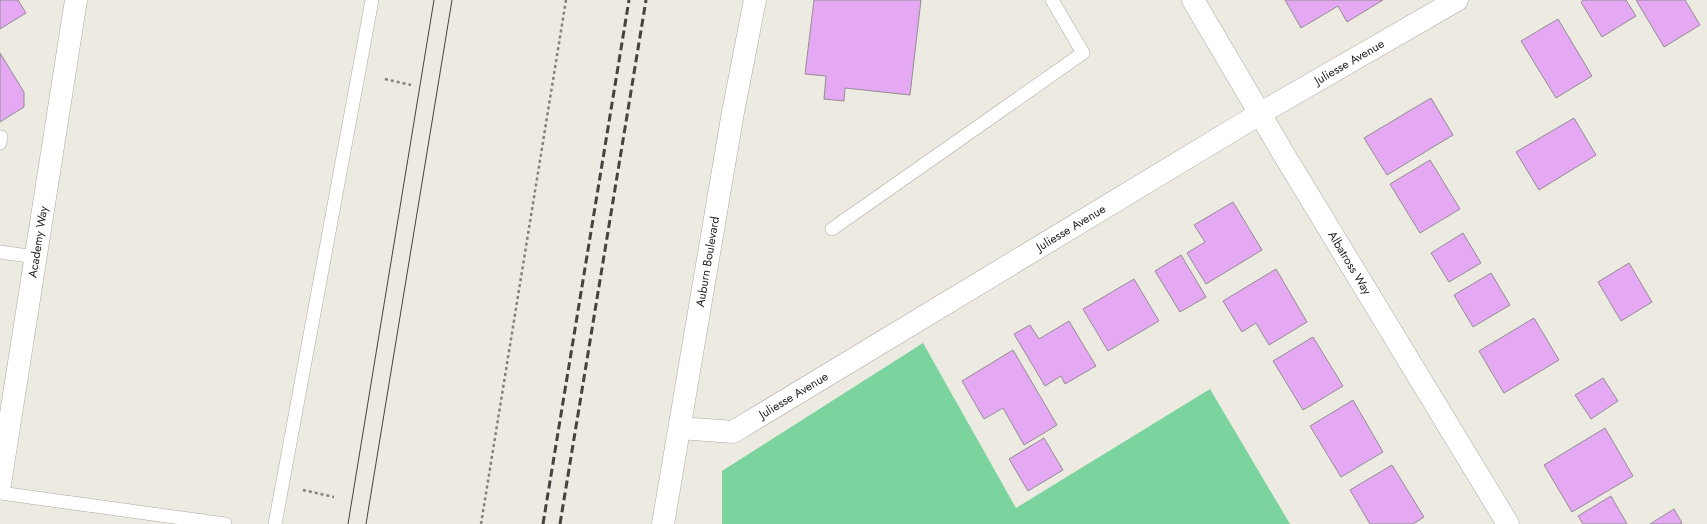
<svg xmlns="http://www.w3.org/2000/svg" width="1707" height="524" font-family="Jost,sans-serif">
	<rect width="100%" height="100%" fill="#edeae2"/>
	<path fill="#7bd49d" d="M923,343L1016,508L1210,389L1290,524H722V471Z"/>
	<g fill="#e5a8f2" stroke="#928e93">
		<path d="M0,0H18L26,13L0,29Z"/>
		<path d="M814,0H921L910,95L845,88L844,101L824,99L826,76L805,74Z"/>
		<path d="M1285,0H1383L1347,22L1338,6L1301,28Z"/>
		<path d="M1583,0H1626L1636,16L1602,37L1581,2Z"/>
		<path d="M1636,0H1685L1700,25L1664,47Z"/>
		<path d="M1558,19L1592,76L1556,98L1521,41Z"/>
		<path d="M0,53L24,92V107L0,122Z"/>
		<path d="M1431,98L1453,135L1387,175L1364,138Z"/>
		<path d="M1574,118L1596,155L1539,190L1516,152Z"/>
		<path d="M1430,160L1460,209L1420,233L1390,184Z"/>
		<path d="M1233,202L1262,250L1206,284L1187,253L1205,242L1194,225Z"/>
		<path d="M1463,233L1481,263L1449,282L1431,253Z"/>
		<path d="M1181,255L1206,297L1180,312L1155,271Z"/>
		<path d="M1629,263L1652,302L1621,321L1598,282Z"/>
		<path d="M1276,269L1307,322L1269,345L1256,323L1242,332L1223,301Z"/>
		<path d="M1491,273L1510,305L1473,327L1454,295Z"/>
		<path d="M1134,279L1159,321L1108,351L1083,309Z"/>
		<path d="M1534,318L1559,360L1504,393L1479,351Z"/>
		<path d="M1069,321L1096,366L1065,384L1061,376L1045,386L1014,334L1030,325L1039,339Z"/>
		<path d="M1313,337L1343,386L1303,410L1273,361Z"/>
		<path d="M1013,350L1057,425L1024,445L1003,408L984,419L962,381Z"/>
		<path d="M1603,378L1618,401L1591,419L1575,395Z"/>
		<path d="M1353,400L1383,452L1341,477L1310,426Z"/>
		<path d="M1605,428L1633,476L1572,512L1544,465Z"/>
		<path d="M1044,438L1063,470L1028,491L1009,459Z"/>
		<path d="M1392,465L1424,517L1413,524H1370L1350,490Z"/>
		<path d="M1611,496L1627,524H1583L1578,516Z"/>
		<path d="M1674,509L1682,523L1680,524H1650Z"/>
	</g>
	<g fill="none" stroke-linecap="round" stroke-linejoin="round">
		<defs>
			<g id="service">
				<path d="M0,143L1,137"/>
				<path d="M832,229L1083,53L1052,0"/>
				<path d="M0,252L35,257"/>
				<path d="M0,493L225,524"/>
				<path d="M275,524L372,0"/>
			</g>
			<g id="minor">
				<path id="s1" d="M1193,0L1283,153L1508,524"/>
				<path id="s2" d="M680,428L733,432L1261,113L1457,0"/>
				<path id="s3" d="M0,484L76,0"/>
			</g>
			<g id="tertiary">
				<path id="s4" d="M663,524L733,112L755,0"/>
			</g>
		</defs>
		<use href="#service" stroke="#ada9a3" stroke-width="14"/>
		<use href="#minor" stroke="#ada9a3" stroke-width="23"/>
		<use href="#tertiary" stroke="#ada9a3" stroke-width="23"/>
		<g stroke="#83817c" stroke-width="2.5" stroke-dasharray="3 3" stroke-linecap="butt">
			<path d="M385,79L411,85"/>
			<path d="M303,490L334,497"/>
			<path d="M481,524L566,0"/>
		</g>
		<use href="#service" stroke="#fff" stroke-width="13"/>
		<use href="#minor" stroke="#fff" stroke-width="22"/>
		<use href="#tertiary" stroke="#fff" stroke-width="22"/>
		<g stroke="#454340" stroke-width="1">
			<path d="M348,524L434,0"/>
			<path d="M366,524L452,0"/>
		</g>
		<g stroke="#454340" stroke-width="3" stroke-dasharray="8 4" stroke-linecap="butt">
			<path d="M543,524L629,0"/>
			<path d="M560,524L646,0"/>
		</g>
	</g>
	<g text-anchor="middle" stroke-width="3" stroke-linejoin="round" paint-order="stroke">
		<g font-size="12" fill="#252321" stroke="#faf7f0">
			<text dy="4" stroke="none"><textPath href="#s2" startOffset="772">Juliesse Avenue</textPath></text>
			<text dy="4" stroke="none"><textPath href="#s2" startOffset="448">Juliesse Avenue</textPath></text>
			<text dy="4" stroke="none"><textPath href="#s3" startOffset="245">Academy Way</textPath></text>
			<text dy="4" stroke="none"><textPath href="#s4" startOffset="266">Auburn Boulevard</textPath></text>
			<text dy="4" stroke="none"><textPath href="#s1" startOffset="306">Albatross Way</textPath></text>
			<text dy="4" stroke="none"><textPath href="#s2" startOffset="124">Juliesse Avenue</textPath></text>
		</g>
	</g>
</svg>
